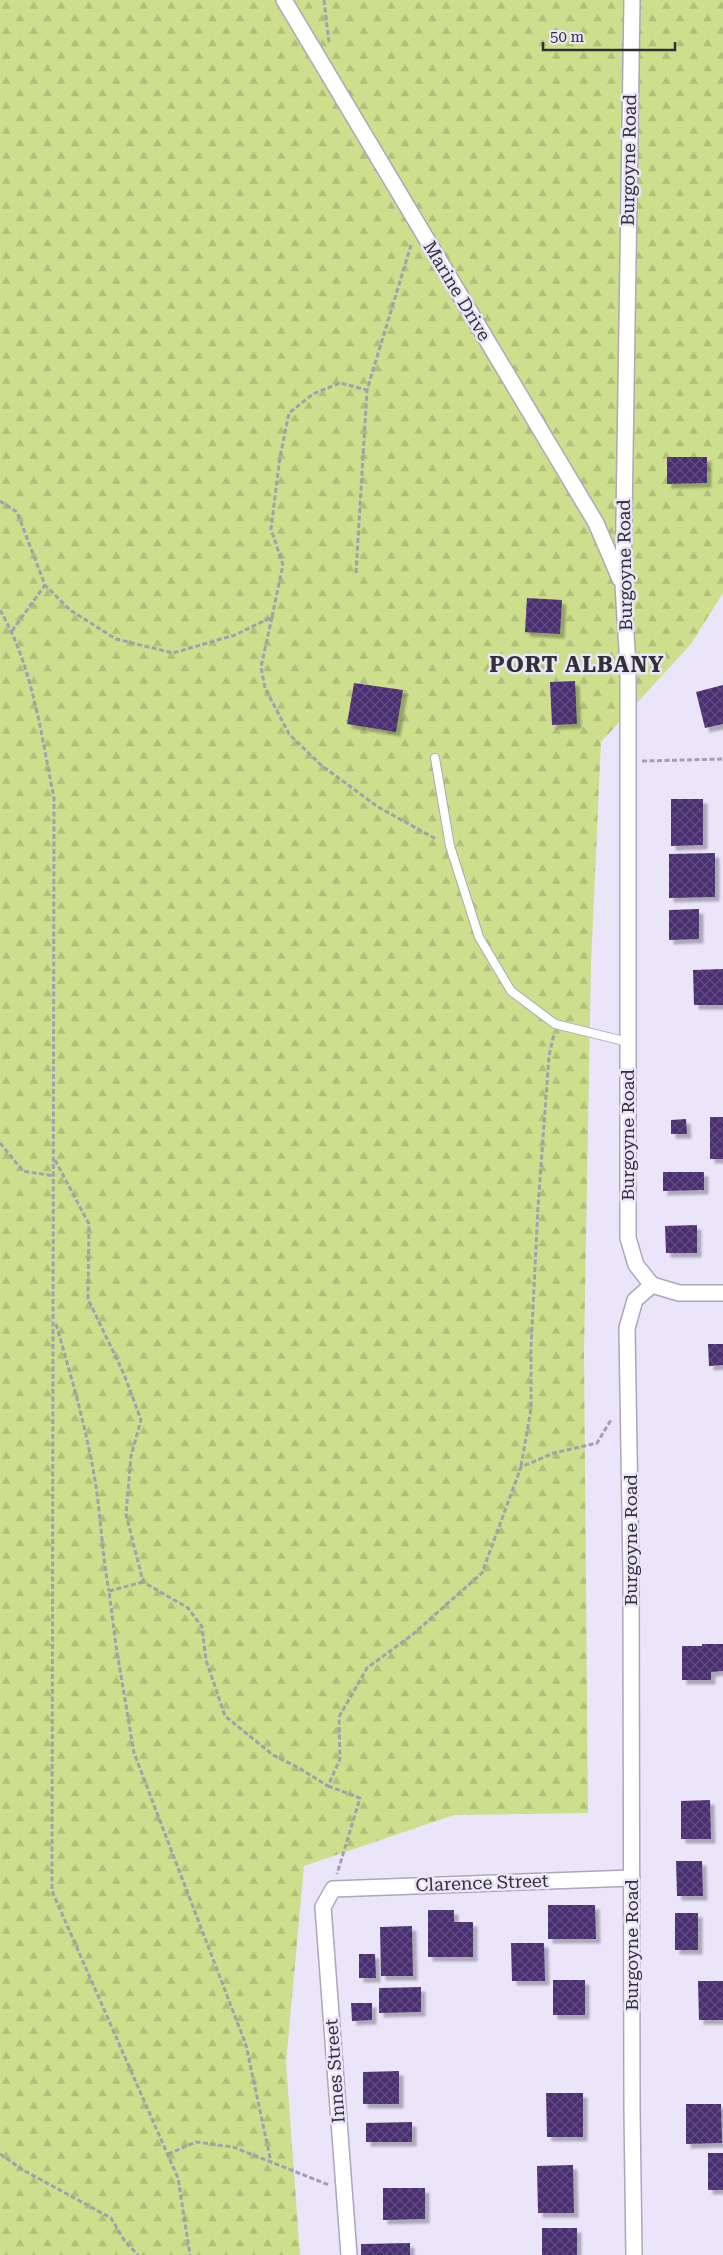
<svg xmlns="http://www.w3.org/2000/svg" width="723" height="2255" font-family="'Roboto Serif',serif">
	<defs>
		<pattern id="forest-firs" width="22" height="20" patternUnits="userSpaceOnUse" patternTransform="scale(1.25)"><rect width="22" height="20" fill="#cddf8d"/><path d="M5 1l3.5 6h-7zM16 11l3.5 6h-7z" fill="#b0c07a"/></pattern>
		<pattern id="building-cross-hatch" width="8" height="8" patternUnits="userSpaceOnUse" patternTransform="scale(1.25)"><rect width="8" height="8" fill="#4a2e70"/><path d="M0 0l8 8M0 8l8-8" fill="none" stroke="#624b81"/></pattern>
		<filter id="shadow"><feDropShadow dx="4.5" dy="4.5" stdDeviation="1" flood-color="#0004"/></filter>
	</defs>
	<rect width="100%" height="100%" fill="#ebe5fa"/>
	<path fill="url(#forest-firs)" d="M0,0H723V593L691,644L601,742L591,965L584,1352L588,1813L454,1815L304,1866L286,2063L300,2255H0Z"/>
	<g fill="url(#building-cross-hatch)" filter="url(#shadow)">
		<path d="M667,457H707V483L667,484Z"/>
		<path d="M527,598L562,600L560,634L525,632Z"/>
		<path d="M575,681L577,724L552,725L550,682Z"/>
		<path d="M354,683L403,690L396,732L347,724Z"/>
		<path d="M723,685V724L705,728L696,692Z"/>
		<path d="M671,799H703V845L671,846Z"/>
		<path d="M715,853V897L669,898V854Z"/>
		<path d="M699,909V939L669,940V910Z"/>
		<path d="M723,969V1005H694L693,970Z"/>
		<rect x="710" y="1117" width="13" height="42"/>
		<path d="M686,1119L687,1134H671V1120Z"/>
		<path d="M663,1172H704V1190L663,1191Z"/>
		<path d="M697,1225V1253H666L665,1226Z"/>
		<path d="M708,1344H723V1365L709,1366Z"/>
		<path d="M702,1644H723V1671L711,1672V1680H682V1646H702Z"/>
		<path d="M710,1800L711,1839H681V1801Z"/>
		<path d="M676,1861H702L703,1896H677Z"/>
		<path d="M548,1905H595L596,1939H548Z"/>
		<path d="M428,1910H454V1922H473V1957H428Z"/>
		<rect x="675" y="1913" width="23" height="37"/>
		<path d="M412,1926L413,1976H381L380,1927Z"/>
		<path d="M511,1943H544L545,1981H512Z"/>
		<path d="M359,1954H375L376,1978H359Z"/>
		<rect x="553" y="1980" width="32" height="35"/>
		<path d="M698,1981H723V2020H699Z"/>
		<path d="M421,1987V2012L379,2013V1988Z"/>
		<path d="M351,2003H372V2020L352,2021Z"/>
		<path d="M399,2071V2104H363V2072Z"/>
		<path d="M546,2093H583V2137H547Z"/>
		<path d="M686,2104H721L722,2143L686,2144Z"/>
		<path d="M412,2122V2142H366V2123Z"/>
		<rect x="708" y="2153" width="15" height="37"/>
		<path d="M573,2165L574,2213H538L537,2166Z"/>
		<path d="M383,2188H425V2219L383,2220Z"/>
		<rect x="542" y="2228" width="35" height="27"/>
		<path d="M410,2243V2255H361V2244Z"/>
	</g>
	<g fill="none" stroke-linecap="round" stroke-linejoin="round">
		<defs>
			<path id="lane" d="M435,758L450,846L479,937L511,991L555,1024L628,1042"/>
			<g id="street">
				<path d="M284,0L596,523L620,579"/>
				<path d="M632,0L623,585L628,666V1238L636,1265L652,1285"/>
				<path d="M652,1285L679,1293H723"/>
				<path d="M349,2255L323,1907L333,1889L632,1878"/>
				<path d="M634,2255L632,2109L631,1573L627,1328L635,1300L652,1285"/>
			</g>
		</defs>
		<use href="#lane" stroke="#aba6b9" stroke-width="10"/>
		<use href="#street" stroke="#aba6b9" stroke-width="18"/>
		<g stroke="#a39faf" stroke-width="3" stroke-dasharray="5 2.5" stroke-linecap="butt">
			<path d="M324,0L329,43"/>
			<path d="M0,501L17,512L45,585L70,610L116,639L173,653L235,635L272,617L261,667L265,688L289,734L321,765L378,807L436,839"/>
			<path d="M356,573L367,390L411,245"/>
			<path d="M0,610C33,667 41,734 54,798L52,1891L178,2178L190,2255"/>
			<path d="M272,617L283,565L271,529L280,457L289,413L313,394L340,383L367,390"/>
			<path d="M12,631L45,585"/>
			<path d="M642,761L723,759"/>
			<path d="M0,1143L23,1171L54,1176"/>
			<path d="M55,1160L89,1224L88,1299L124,1374L141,1420L131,1456L126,1514L143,1582L188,1608L202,1627L206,1660L225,1716L273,1755L299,1768L328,1786L340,1759L339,1717L367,1668L412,1635L482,1573L521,1467L554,1453L597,1443L611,1420"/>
			<path d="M56,1324C71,1376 86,1427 95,1480C101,1517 102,1554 109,1591"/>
			<path d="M521,1466L531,1409V1348L538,1207L549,1056L554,1034"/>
			<path d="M143,1582L109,1591L116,1646L134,1753L246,2045L271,2162"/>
			<path d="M328,1786L360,1798L337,1874"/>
			<path d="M0,2154L23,2170L111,2218L124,2240L138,2255"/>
			<path d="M168,2154L196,2142L233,2147L329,2185"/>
		</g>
		<use href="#lane" stroke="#fff" stroke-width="8"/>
		<use href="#street" stroke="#fff" stroke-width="15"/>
	</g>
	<g text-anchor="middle" stroke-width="5" stroke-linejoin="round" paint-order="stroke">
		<g font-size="18" fill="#322f37" stroke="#ebe5fa">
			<text transform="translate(629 160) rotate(-89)" y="6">Burgoyne Road</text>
			<text transform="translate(457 291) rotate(59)" y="6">Marine Drive</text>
			<text transform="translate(625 565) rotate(-91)" y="6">Burgoyne Road</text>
			<text transform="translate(628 1135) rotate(-90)" y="6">Burgoyne Road</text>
			<text transform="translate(631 1540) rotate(-90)" y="6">Burgoyne Road</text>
			<text transform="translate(482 1883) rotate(-2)" y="6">Clarence Street</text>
			<text transform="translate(632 1945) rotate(-90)" y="6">Burgoyne Road</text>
			<text transform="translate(335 2071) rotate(-94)" y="6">Innes Street</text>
		</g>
		<g font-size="22" font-weight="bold" letter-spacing="1" fill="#322f37" stroke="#ebe5fa">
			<text x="577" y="672">PORT ALBANY</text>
		</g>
	</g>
	<path d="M543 42v8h132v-8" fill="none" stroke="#322f37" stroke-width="2.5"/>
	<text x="550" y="42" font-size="15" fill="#322f37" stroke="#ebe5fa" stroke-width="4" paint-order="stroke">50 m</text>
</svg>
